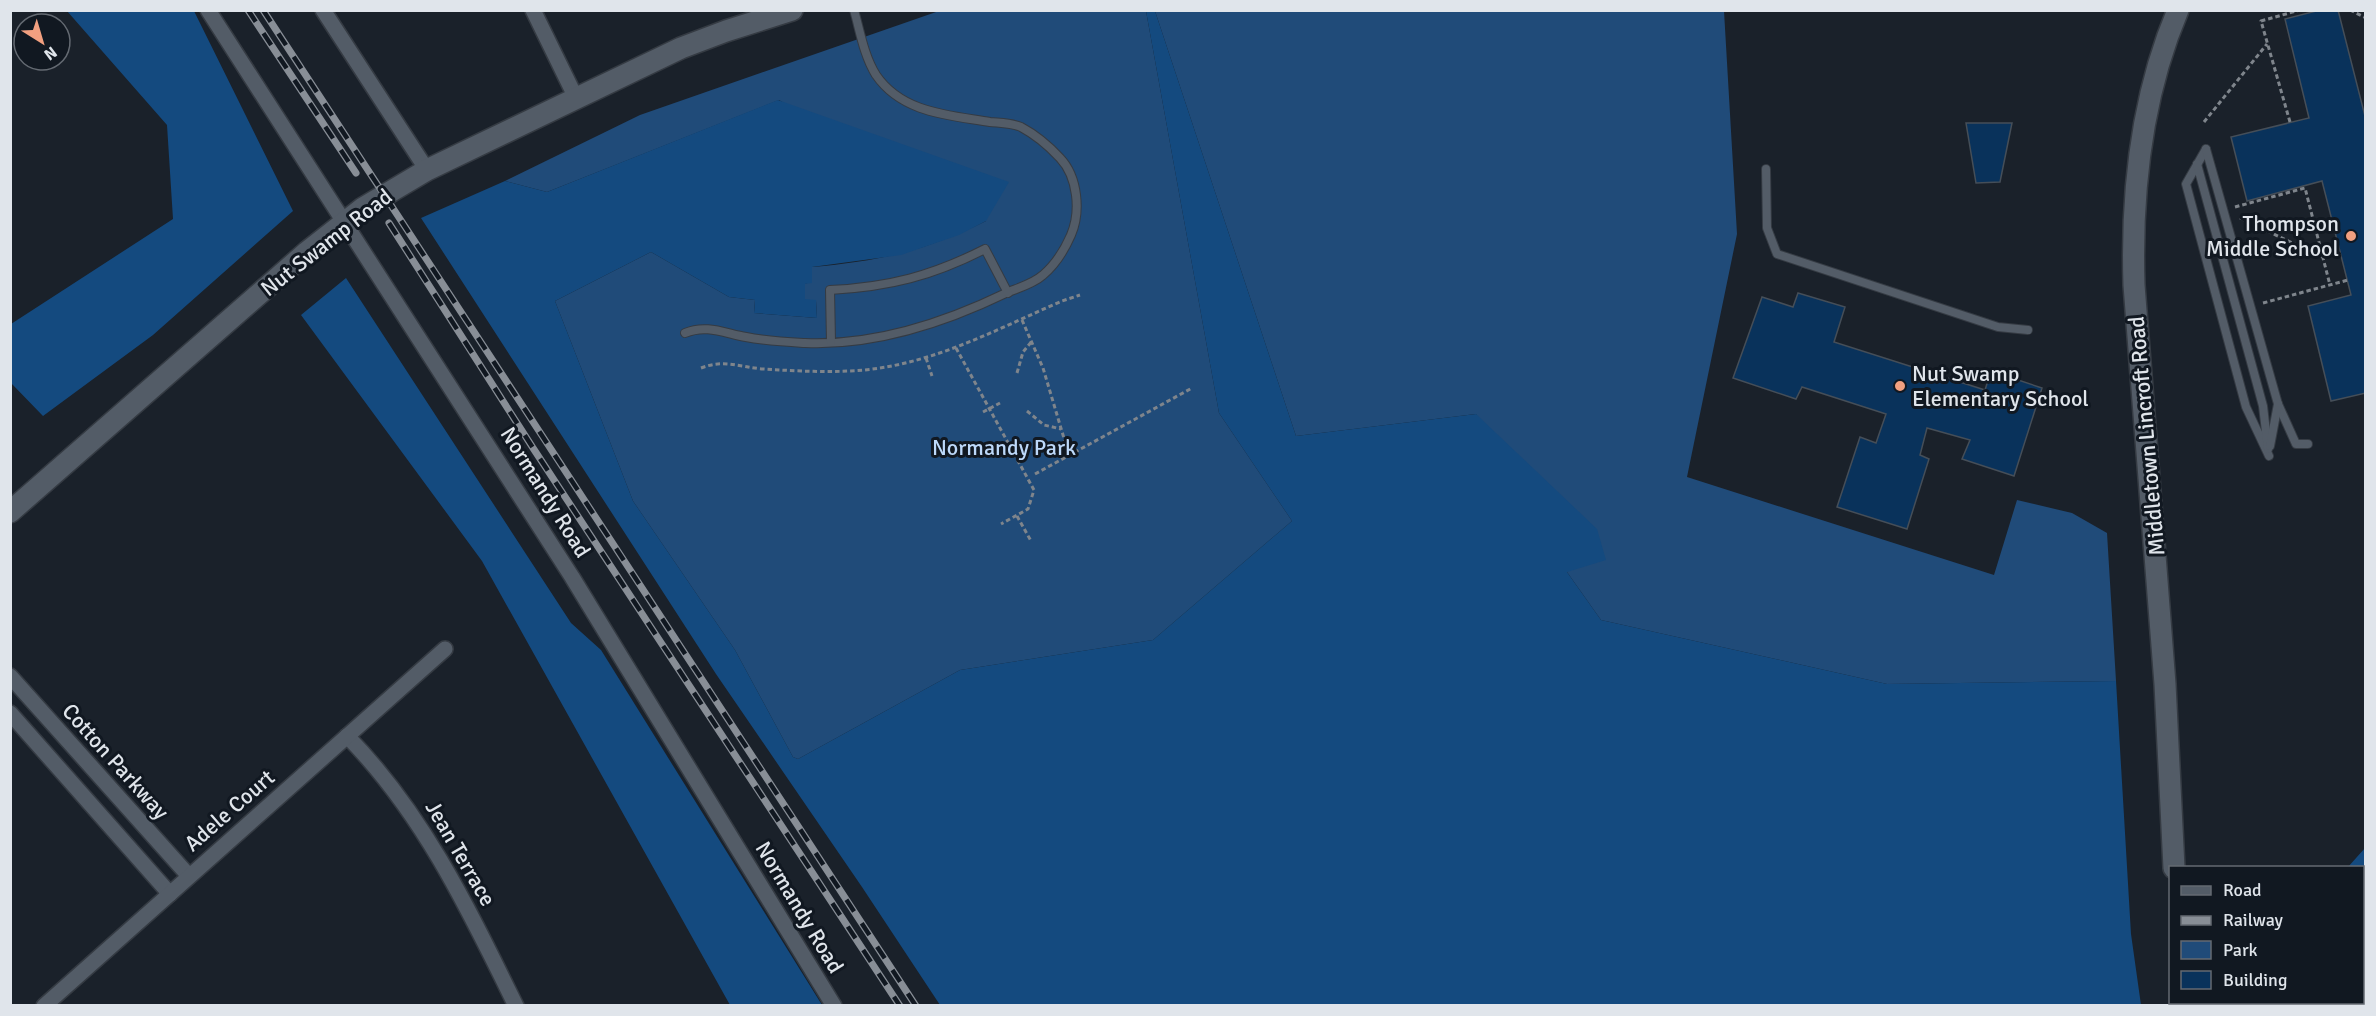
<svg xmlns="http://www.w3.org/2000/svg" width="2376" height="1016" font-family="Signika,sans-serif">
	<rect width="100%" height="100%" fill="#1a212a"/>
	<g fill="#204b79">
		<path d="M939,11H1146L1219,413L1292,521L1153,640L960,670L798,759L793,757L735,650L633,501L555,301L651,252L729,297L755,300L754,313L817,318L816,301L805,300V284L812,281V267C880,261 925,251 986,221L779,100L547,192L505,181L640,115Z"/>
		<path d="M1155,11H1724L1737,234L1687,477L1994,575L2017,500L2072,513L2107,533L2116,681L1887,684L1601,620L1567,572L1476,414L1296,436Z"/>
	</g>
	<g fill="#144a7f">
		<path d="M67,11H194L293,211L153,335L43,416L11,383V324L173,219L167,125Z"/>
		<path d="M1146,11H1155L1296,436L1476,414L1597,529L1606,560L1567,572L1601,620L1887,684L2116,681L2131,934L2141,1005H940L862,887L716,674L421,218L505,181L547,192L778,100L1009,182L986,221L959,235L901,255L812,267V283L805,284V299L816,300L817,318L754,313L755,300L729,297L651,252L555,301L633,501L735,650L793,757L798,759L960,670L1153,640L1292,521L1219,413Z"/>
		<path d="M346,278L571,623L601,650L822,1005H730L482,561L301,315Z"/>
		<path d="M2365,848V1005H2226V1003L2362,1002V868L2348,867Z"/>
	</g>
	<g fill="#09325b" stroke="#454e58" stroke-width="1.5">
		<path d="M2320,10H2338L2366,120V393L2331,401L2308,306L2351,295L2322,181L2247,201L2231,137L2309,118L2285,19Z"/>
		<path d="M1966,123H2012L2000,182L1976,183Z"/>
		<path d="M1798,293L1845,307L1834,342L1985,390L1991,371L2042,388L2014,476L1962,459L1970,440L1927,428L1920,455L1929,459L1907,529L1837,507L1860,437L1876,443L1886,414L1802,387L1796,399L1733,378L1762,297L1793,307Z"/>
	</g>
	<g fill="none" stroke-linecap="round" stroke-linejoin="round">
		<defs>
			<g id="lane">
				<path d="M2206,149L2186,184L2246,407L2269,456"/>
				<path d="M2206,149L2278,404L2296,444H2308"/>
				<path d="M2197,164L2263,406L2268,449"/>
				<path d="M1766,169L1767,228L1777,254L1998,327L2028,330"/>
				<path d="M685,333C706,324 724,333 746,337C765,341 786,342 805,343C874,346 944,323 1006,293C1018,288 1033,284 1043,275C1056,264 1064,251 1071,235C1081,212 1078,177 1060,158C1048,145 1036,135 1021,127C1012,123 999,123 990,122C948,115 902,113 876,75C864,56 860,31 854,10"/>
				<path d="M831,342L830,290C889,287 932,276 985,249L1008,293"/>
				<path d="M2270,446L2278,404"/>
			</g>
			<g id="street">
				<path d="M208,10L572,577L834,1006"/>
				<path d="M323,10L427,170"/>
				<path d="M533,10L576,98"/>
				<path d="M10,676L189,876"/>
				<path d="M10,713L170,894"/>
				<path d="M347,736C423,813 469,910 516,1006"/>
				<path d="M44,1006L445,649"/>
			</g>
			<g id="secondary">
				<path d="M10,512L307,252L363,208L427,170L681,48L726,31L792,10"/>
				<path d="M2174,868L2165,684L2134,285C2131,192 2141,97 2178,10"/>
				<path d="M2190,1002V1006"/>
			</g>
		</defs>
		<use href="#lane" stroke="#353b43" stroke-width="10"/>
		<use href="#street" stroke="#353b43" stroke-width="18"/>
		<use href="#secondary" stroke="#353b43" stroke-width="24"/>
		<g stroke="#7f858c" stroke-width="3" stroke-dasharray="4.5 3" stroke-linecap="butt">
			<path d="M2350,10L2366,18"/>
			<path d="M2204,122L2267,44"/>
			<path d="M2290,122L2261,21L2300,10"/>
			<path d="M2235,207L2305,188L2330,285"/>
			<path d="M2240,218L2322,257"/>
			<path d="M2263,303L2348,280"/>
			<path d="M1022,320L1043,368L1069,455"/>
			<path d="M956,348L1034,490L1028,509L1001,524"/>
			<path d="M926,358L932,376"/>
			<path d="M701,368C724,359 739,367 763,369C796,371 831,373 864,370C936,363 997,329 1062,301L1080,295"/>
			<path d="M1017,373L1023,352L1032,341"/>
			<path d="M1027,411L1044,425L1061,429"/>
			<path d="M983,412L1000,403"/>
			<path d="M1035,474L1192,388"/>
			<path d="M1017,516L1031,541"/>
		</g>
		<use href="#lane" stroke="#535c67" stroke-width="8"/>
		<use href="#street" stroke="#535c67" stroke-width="15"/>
		<use href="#secondary" stroke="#535c67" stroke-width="21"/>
		<defs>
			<g id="rail">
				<path d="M248,10L356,173"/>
				<path d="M263,10L916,1006"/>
				<path d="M389,223L533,448L900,1006"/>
			</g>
		</defs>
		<use href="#rail" stroke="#888e96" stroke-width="7"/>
		<use href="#rail" stroke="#111821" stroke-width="4.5" stroke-dasharray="14" stroke-linecap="butt"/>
	</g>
	<g fill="#f2a080" stroke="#111821" stroke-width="2">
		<circle cx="2351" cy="236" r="6"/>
		<circle cx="1900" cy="386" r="6"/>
	</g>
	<g text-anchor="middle" stroke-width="6" stroke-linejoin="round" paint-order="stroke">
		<g font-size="22" fill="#e0e5eb" stroke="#111821" text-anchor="end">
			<text x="2339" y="231">Thompson<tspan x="2339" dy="25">Middle School</tspan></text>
			<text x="1912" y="381" text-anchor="start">Nut Swamp<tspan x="1912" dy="25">Elementary School</tspan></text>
		</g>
		<g font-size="22" fill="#e0e5eb" stroke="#111821">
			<text transform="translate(326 242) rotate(-38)" y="8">Nut Swamp Road</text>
			<text transform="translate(2146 436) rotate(-95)" y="8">Middletown Lincroft Road</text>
			<text transform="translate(546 492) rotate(58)" y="8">Normandy Road</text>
			<text transform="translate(116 761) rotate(48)" y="8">Cotton Parkway</text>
			<text transform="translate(229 810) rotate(-41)" y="8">Adele Court</text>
			<text transform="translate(461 853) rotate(60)" y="8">Jean Terrace</text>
			<text transform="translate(800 907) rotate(59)" y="8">Normandy Road</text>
		</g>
		<g font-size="22" fill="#bdd9fa" stroke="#111821">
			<text x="1004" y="455">Normandy Park</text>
		</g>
	</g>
	<rect width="2376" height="1016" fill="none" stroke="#e0e5eb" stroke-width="24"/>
	<rect x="2169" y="866" width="195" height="138" fill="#111821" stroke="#646a72" stroke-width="1.5"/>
	<rect x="2181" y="886" width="30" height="9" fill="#535c67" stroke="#646a72" stroke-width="1.5"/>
	<text x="2223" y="896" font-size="18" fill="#e0e5eb">Road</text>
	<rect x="2181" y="916" width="30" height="9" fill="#888e96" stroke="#646a72" stroke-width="1.5"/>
	<text x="2223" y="926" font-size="18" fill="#e0e5eb">Railway</text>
	<rect x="2181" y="941" width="30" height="18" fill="#204b79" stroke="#646a72" stroke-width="1.5"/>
	<text x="2223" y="956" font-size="18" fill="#e0e5eb">Park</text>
	<rect x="2181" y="971" width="30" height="18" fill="#09325b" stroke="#646a72" stroke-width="1.5"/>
	<text x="2223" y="986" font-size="18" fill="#e0e5eb">Building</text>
	<g transform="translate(42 42) rotate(143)"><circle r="28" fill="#111821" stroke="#646a72" stroke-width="1.5"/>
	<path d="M0-4.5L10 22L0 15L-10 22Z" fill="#f2a080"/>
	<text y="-9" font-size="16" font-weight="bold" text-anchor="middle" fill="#e0e5eb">N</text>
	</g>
</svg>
